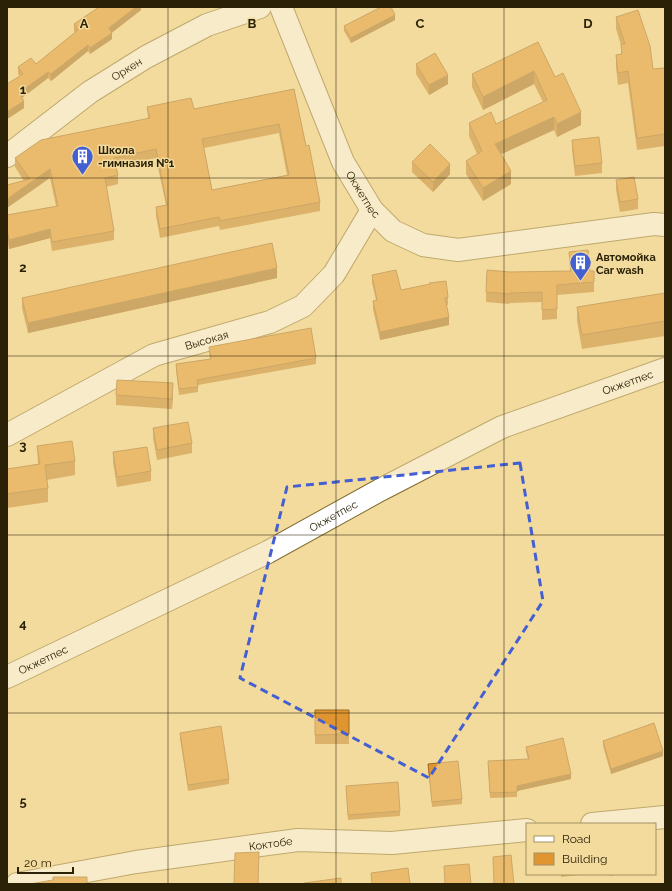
<svg xmlns="http://www.w3.org/2000/svg" width="672" height="891" font-family="Raleway,sans-serif">
	<rect width="100%" height="100%" fill="#f3db9e"/>
	<g fill="none" stroke-linecap="round" stroke-linejoin="round">
		<defs>
			<g id="minor">
				<path id="s1" d="M281,7L343,162L372,210L393,231L423,245L458,250L654,224L665,225"/>
				<path id="s2" d="M7,156L90,92L146,57L207,25L260,7"/>
				<path id="s3" d="M7,435L154,355L270,322L303,306L334,274L372,210"/>
				<path id="s4" d="M7,677L268,552L380,490L502,427L665,369"/>
				<path d="M592,824L665,817"/>
				<path id="s5" d="M17,884L136,862L298,840L392,843L527,830"/>
			</g>
		</defs>
		<use href="#minor" stroke="#816c30" stroke-width="24"/>
		<use href="#minor" stroke="#fff" stroke-width="22"/>
	</g>
	<g fill="#c1802a" fill-rule="evenodd">
		<path d="M141,7V10L112,32V39L90,54L88,51L51,81L48,78L22,98L24,108L7,119V84L20,76L18,74V67L36,64L75,33L74,31V24Z"/>
		<path d="M616,17L653,69L665,68V146L637,150L628,83L618,85L616,67V55H621V45L616,29Z"/>
		<path d="M395,20L351,43L344,31V26Z"/>
		<path d="M538,42L555,77L581,125L557,137L554,130L501,154L511,184L483,201L466,174V161L477,154L469,136V123L496,124L543,102L534,84L483,110L472,87V74Z"/>
		<path d="M416,64L448,84L429,95L416,74Z"/>
		<path d="M294,89L306,146L320,202V211L220,230L219,226L160,238L156,216V207L166,205L156,158L116,166L118,175V184L106,187L114,231V240L52,251L50,238L9,249L7,238V215L56,206L50,178L24,181L15,167V158L148,119L147,107L194,109ZM279,133L287,175L212,190L204,148Z"/>
		<path d="M572,140L602,163V173L575,176L572,150Z"/>
		<path d="M412,162L450,174L433,192L412,172Z"/>
		<path d="M616,180L638,199V209L620,212L616,190Z"/>
		<path d="M569,252L590,271L594,282V292L557,295V319L542,320V302L510,303L509,304L486,302V292L510,272L570,271Z"/>
		<path d="M372,275L401,290L448,297V305H446L449,325L380,340L373,309V301L376,300L372,283Z"/>
		<path d="M277,278L28,333L22,308V298Z"/>
		<path d="M665,293V336L582,349L577,321V307Z"/>
		<path d="M209,347L316,358V364L198,385V392L179,395L176,370V364L210,359L209,352Z"/>
		<path d="M173,393L172,409L116,405V395Z"/>
		<path d="M153,428L192,443V453L157,460L153,438Z"/>
		<path d="M37,446L75,461V475L47,480L48,488V502L7,508V469L38,464Z"/>
		<path d="M113,452L151,471V481L117,487L113,462Z"/>
		<rect x="315" y="710" width="34" height="34"/>
		<path d="M180,733L229,779V784L188,791L180,738Z"/>
		<path d="M603,741L663,756L611,774L603,746Z"/>
		<path d="M526,747L571,779L517,791V797L490,798L488,766L528,759L526,752Z"/>
		<path d="M428,764L462,799V804L432,807Z"/>
		<path d="M346,786L400,811V816L348,820Z"/>
		<path d="M561,874H587L561,877Z"/>
		<path d="M609,874H623L609,876Z"/>
	</g>
	<g fill="#9d6822">
		<path d="M136,7H141V10L109,35V28Z"/>
		<path d="M395,15V20L351,43V38Z"/>
		<path d="M112,33V39L90,54V48Z"/>
		<path d="M88,45V51L51,81V74Z"/>
		<path d="M534,71V84L483,110V97Z"/>
		<path d="M48,72V78L19,100V93Z"/>
		<path d="M448,75V84L429,95V85Z"/>
		<path d="M24,101V108L7,119V112Z"/>
		<path d="M581,112V125L557,137V124Z"/>
		<path d="M554,117V130L495,157V144Z"/>
		<path d="M450,164V174L433,192V182Z"/>
		<path d="M50,169V178L7,208V199Z"/>
		<path d="M511,171V184L483,201V188Z"/>
		<path d="M50,229V238L9,249V240Z"/>
		<path d="M277,268V278L28,333V323Z"/>
		<path d="M449,317V325L380,340V332Z"/>
		<path d="M173,383V393L172,409V399Z"/>
		<path d="M663,751V756L611,774V769Z"/>
		<path d="M571,774V779L517,791V786Z"/>
	</g>
	<g fill="#e09531" stroke="#9d6822" fill-rule="evenodd">
		<path d="M99,7H136L109,28L112,33L90,48L88,45L51,74L48,72L19,93L24,101L7,112V84L23,74L18,67L31,58L36,64L78,30L74,24Z"/>
		<path d="M381,7H391L395,15L351,38L344,26Z"/>
		<path d="M638,10L650,46L653,69L665,68V134L637,138L628,71L618,73L616,55L622,54L621,44H625L616,17Z"/>
		<path d="M538,42L555,77L563,73L581,112L557,124L554,117L495,144L511,171L483,188L466,161L482,151L469,123L491,112L496,124L547,100L534,71L483,97L472,74Z"/>
		<path d="M435,53L448,75L429,85L416,64Z"/>
		<path d="M294,89L306,146L309,145L320,202L220,221L219,217L160,229L156,207L167,205L156,149L114,158L118,175L105,178L114,231L52,242L50,229L9,240L7,229V215L58,206L50,169L7,199V185L30,179L15,158L41,140L150,118L147,107L191,98L194,109ZM279,124L289,175L212,190L202,139Z"/>
		<path d="M599,137L602,163L575,166L572,140Z"/>
		<path d="M430,144L450,164L433,182L412,162Z"/>
		<path d="M634,177L638,199L620,202L616,180Z"/>
		<path d="M272,243L277,268L28,323L22,298Z"/>
		<path d="M588,250L590,271H594V282L557,285V309L542,310V292L510,293L509,294L486,292L487,270L510,272L571,271L569,252Z"/>
		<path d="M396,270L401,290L430,284L429,283L446,281L448,297L445,298L449,317L380,332L373,301L377,300L372,275Z"/>
		<path d="M665,293V321L582,335L577,307Z"/>
		<path d="M311,328L316,358L197,380L198,387L179,389L176,364L211,359L209,347Z"/>
		<path d="M117,380L173,383L172,399L116,395Z"/>
		<path d="M188,422L192,443L157,450L153,428Z"/>
		<path d="M72,441L75,461L45,465L48,488L7,494V469L40,464L37,446Z"/>
		<path d="M147,447L151,471L117,477L113,452Z"/>
		<path d="M315,710H349V734L315,735Z"/>
		<path d="M654,723L663,751L611,769L603,741Z"/>
		<path d="M221,726L229,779L188,785L180,733Z"/>
		<path d="M563,738L571,774L517,786V792L490,793L488,761L529,759L526,747Z"/>
		<path d="M458,761L462,799L432,802L428,764Z"/>
		<path d="M398,782L400,811L348,815L346,786Z"/>
		<path d="M259,852L258,884H234L235,853Z"/>
		<path d="M511,855L514,884H494L493,857Z"/>
		<path d="M469,864L471,884H445L444,866Z"/>
		<path d="M408,868L410,884H372L371,873Z"/>
		<path d="M53,877H87V884H30L53,880Z"/>
		<path d="M341,878V884H304V883Z"/>
	</g>
	<path d="M0 0H672V891H0ZM520,463L543,601L429,778L240,678L287,487Z" fill="#f3db9e" fill-opacity=".55" fill-rule="evenodd"/>
	<path fill="none" stroke="#435fd2" stroke-width="3" stroke-dasharray="8 5" stroke-linejoin="round" d="M520,463L543,601L429,778L240,678L287,487Z"/>
	<path fill="none" stroke="#2a2107" stroke-width="1" stroke-opacity="0.55" d="M168,7V884M336,7V884M504,7V884M7,178H665M7,356H665M7,535H665M7,713H665"/>
	<defs>
		<symbol id="building-pin" viewBox="-11 -11 22 30"><path d="M0 17L-7.5 6A9.5 9.5 0 1 1 7.5 6Z" fill="#435fd2" stroke="#f3db9e"/><path d="M-4-6H4V6H1V3H-1V6H-4ZM-2.5-4.3h1.7v1.8h-1.7ZM.8-4.3h1.7v1.8H.8ZM-2.5-1h1.7V.8h-1.7ZM.8-1h1.7V.8H.8Z" fill="#fff"/></symbol>
	</defs>
	<g fill-rule="evenodd">
		<use href="#building-pin" x="70" y="144" width="25" height="34"/>
		<use href="#building-pin" x="568" y="250" width="25" height="34"/>
	</g>
	<g text-anchor="middle" stroke-width="3" stroke-linejoin="round" paint-order="stroke">
		<g font-size="11" fill="#2a2107" stroke="#f3db9e">
			<text dy="4" stroke="none"><textPath href="#s2" startOffset="148">Оркен</textPath></text>
			<text dy="4" stroke="none"><textPath href="#s1" startOffset="205">Окжетпес</textPath></text>
			<text dy="4" stroke="none"><textPath href="#s3" startOffset="222">Высокая</textPath></text>
			<text dy="4" stroke="none"><textPath href="#s4" startOffset="688">Окжетпес</textPath></text>
			<text dy="4" stroke="none"><textPath href="#s4" startOffset="364">Окжетпес</textPath></text>
			<text dy="4" stroke="none"><textPath href="#s4" startOffset="40">Окжетпес</textPath></text>
			<text dy="4" stroke="none"><textPath href="#s5" startOffset="257">Коктобе</textPath></text>
		</g>
		<g font-size="11" font-weight="bold" fill="#2a2107" stroke="#f3db9e" text-anchor="start">
			<text x="98" y="154">Школа<tspan x="98" dy="13">-гимназия №1</tspan></text>
			<text x="596" y="261">Автомойка<tspan x="596" dy="13">Car wash</tspan></text>
		</g>
	</g>
	<g font-size="13" text-anchor="middle" font-weight="bold" fill="#2a2107" stroke="#f3db9e" stroke-width="3" stroke-linejoin="round" paint-order="stroke">
		<text x="84" y="28">A</text>
		<text x="252" y="28">B</text>
		<text x="420" y="28">C</text>
		<text x="588" y="28">D</text>
		<text x="23" y="94">1</text>
		<text x="23" y="272">2</text>
		<text x="23" y="450">3</text>
		<text x="23" y="628">4</text>
		<text x="23" y="806">5</text>
	</g>
	<rect width="672" height="891" fill="none" stroke="#2a2107" stroke-width="16"/>
	<rect x="526" y="823" width="130" height="52" fill="#f3db9e" stroke="#a39162"/>
	<rect x="534" y="836" width="20" height="6" fill="#ffffff" stroke="#a39162"/>
	<text x="562" y="843" font-size="12" fill="#2a2107">Road</text>
	<rect x="534" y="853" width="20" height="12" fill="#e09531" stroke="#a39162"/>
	<text x="562" y="863" font-size="12" fill="#2a2107">Building</text>
	<path d="M18 867v6h55v-6" fill="none" stroke="#2a2107" stroke-width="2"/>
	<text x="24" y="867" font-size="12" fill="#2a2107" stroke="#f3db9e" stroke-width="3" paint-order="stroke">20 m</text>
</svg>
